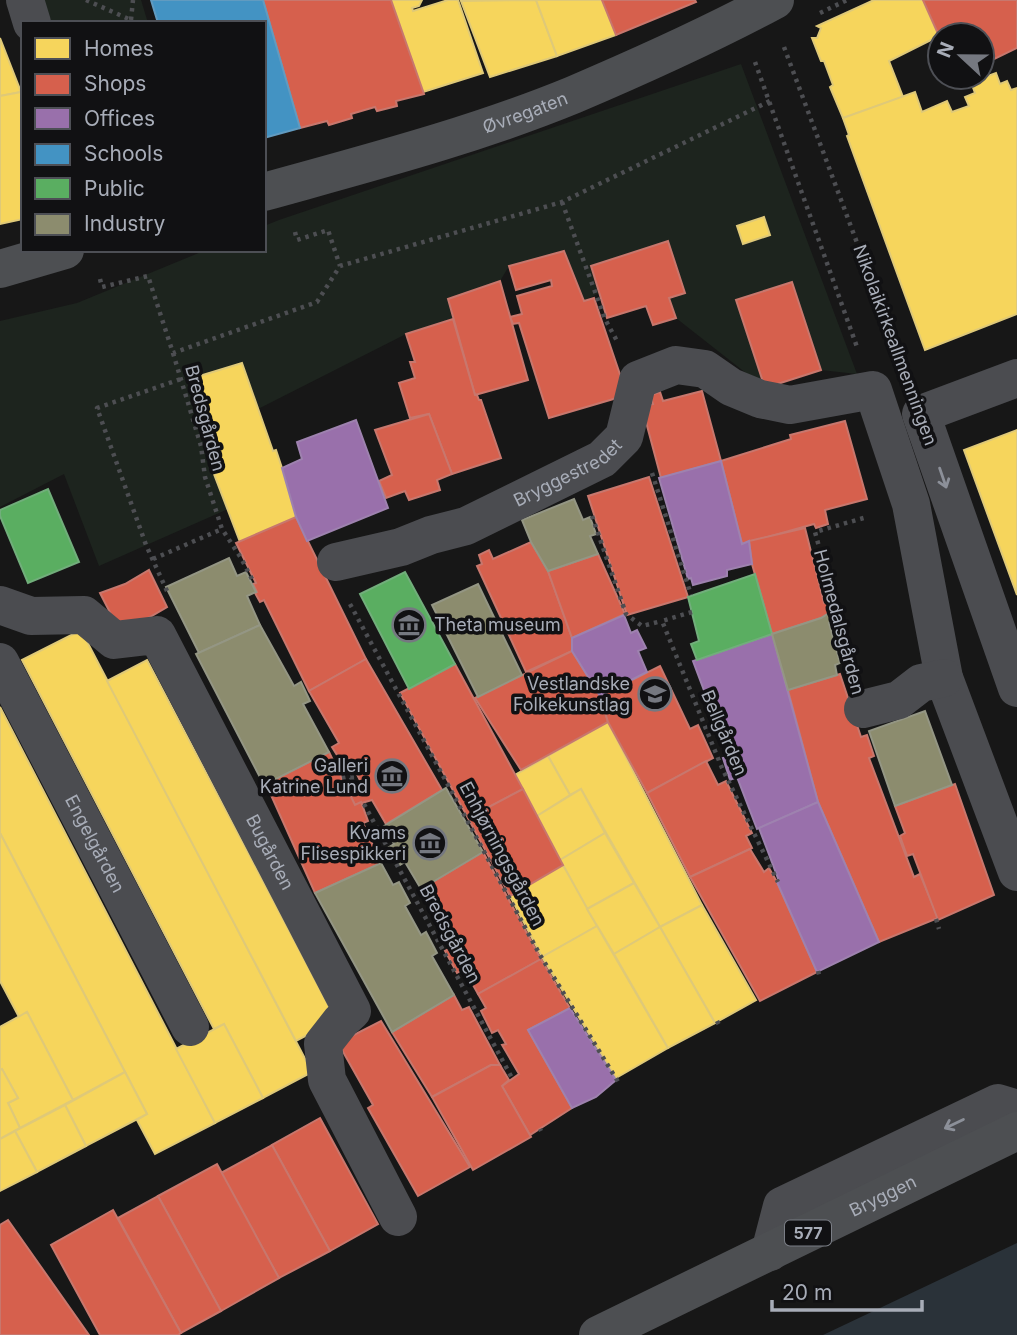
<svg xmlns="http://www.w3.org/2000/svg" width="1017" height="1335" font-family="Inter,sans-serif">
	<rect width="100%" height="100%" fill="#171717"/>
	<g fill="#1d241e">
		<path d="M41,0H141L148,23H47Z"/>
		<path d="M741,64L857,374L821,370L792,282L736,300L765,388L676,318L669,298L685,293L668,242L591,266L599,293L584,301L564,251L509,266L500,281L448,299L453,319L406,334L258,409L242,364L193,378L214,474L228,509L99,566L64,474L0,507V321L77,303L206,250H264V226L279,220Z"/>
	</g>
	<path fill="#2a3239" d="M1017,1243V1335H823Z"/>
	<g fill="#f6d55c" stroke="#dfc978" stroke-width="2">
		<path d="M391,0H422L419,6L412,8L413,11L448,0H458L483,73L423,92Z"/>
		<path d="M536,0L557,56L490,77L461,1Z"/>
		<path d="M536,0H602L616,35L557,56Z"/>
		<path d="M874,0H923L939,36L889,61L903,97L843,118L830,87L833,85L824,61H821L812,38H817L821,28L817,26Z"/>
		<path d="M0,38L21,92L0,96Z"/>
		<path d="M996,73L1000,84L1007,81L1011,90L1017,88V314L925,350L847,136L849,135L843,118L915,92L922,112L947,101L952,112L969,106L965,97L975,93L971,82Z"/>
		<path d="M21,92L23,100V219L0,224V96Z"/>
		<path d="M764,217L770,235L743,244L737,226Z"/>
		<path d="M242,363L273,451L276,450L282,468L296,517L240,542L214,474L217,473L193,378Z"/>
		<path d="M1017,430V595L964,450Z"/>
		<path d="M81,630L312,1072L263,1098L224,1024L214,1029L22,660Z"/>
		<path d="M147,660L336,1020L296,1041L107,681Z"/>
		<path d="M0,707L215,1123L155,1154L137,1120L147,1114L0,833Z"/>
		<path d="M608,722L702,905L660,927L581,789L570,795L548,756Z"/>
		<path d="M548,756L570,795L537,816L515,775Z"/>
		<path d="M581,789L605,833L560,860L537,816Z"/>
		<path d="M0,833L125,1072L73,1100L27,1012L19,1017L0,981Z"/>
		<path d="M605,833L634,883L587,909L560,860Z"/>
		<path d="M563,865L597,926L542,957L510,896Z"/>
		<path d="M634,883L660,927L614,954L587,909Z"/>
		<path d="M702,905L756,1000L715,1023L660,927Z"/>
		<path d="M597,926L668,1048L616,1078L542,957Z"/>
		<path d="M660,927L715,1023L668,1048L614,954Z"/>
		<path d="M27,1012L73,1100L20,1128L8,1103L18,1098L2,1069L0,1070V1027Z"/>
		<path d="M224,1024L263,1098L215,1123L176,1049Z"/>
		<path d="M2,1069L18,1098L8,1103L20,1128L0,1139V1070Z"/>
		<path d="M125,1072L147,1114L86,1146L65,1105Z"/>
		<path d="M65,1105L86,1146L37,1172L15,1131Z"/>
		<path d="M15,1131L37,1172L0,1191V1139Z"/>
	</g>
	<g fill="#d6604d" stroke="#c8776d" stroke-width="2">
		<path d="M263,0H391L424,94L396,101L397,106L377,111L375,107L351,114L352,118L329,125L327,121L300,128Z"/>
		<path d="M602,0H695L696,2L616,35Z"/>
		<path d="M923,0H1017V48L982,65V35H940V38Z"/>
		<path d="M668,241L685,293L669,298L676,318L653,325L646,306L607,318L591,266Z"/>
		<path d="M564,251L584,301L594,298L627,395L549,418L519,323L513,324L510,317L522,314L517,296L552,286L551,280L516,290L509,266Z"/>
		<path d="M500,281L528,380L475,395L448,299Z"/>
		<path d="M792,282L821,370L765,388L736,300Z"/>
		<path d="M453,319L475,395H477L479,400H481L501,458L452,474L429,414L410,418L399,383L415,378L410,362H415L406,334Z"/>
		<path d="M702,391L721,461L661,478L642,407L653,404L650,395L660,392L663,401Z"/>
		<path d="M429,414L452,474L437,480L440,490L409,500L405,491L386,498L379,481L392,475L375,430Z"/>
		<path d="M845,421L867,499L825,510L828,524L816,528L814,524L742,544L721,461L791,439L790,435Z"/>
		<path d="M649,477L688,597L627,615L588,496Z"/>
		<path d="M296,517L366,659L309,691L264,600L260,602L255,593L257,592L253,584L256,583L236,543Z"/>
		<path d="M805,528L824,603L832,601L834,610L821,618L772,634L752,564L749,541Z"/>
		<path d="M531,542L548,571L572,638V651L526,672L477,566L482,564L479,555L489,550L493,559Z"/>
		<path d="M598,554L625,614L572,638L548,571Z"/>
		<path d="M149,570L167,607L143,621L119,630L100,593L125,584Z"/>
		<path d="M572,651L600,696L608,722L521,770L475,698Z"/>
		<path d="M366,659L442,790L386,824L372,800L355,805L349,793L363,786L349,759L342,763L332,747L339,743L309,691Z"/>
		<path d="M455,664L523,789L468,818L400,693Z"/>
		<path d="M660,666L690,729L698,725L713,758L647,793L608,722L600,696Z"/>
		<path d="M840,674L861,737L867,735L874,756L869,758L914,877L920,874L938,918L879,942L818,802L788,690Z"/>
		<path d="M329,752L355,805L361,802L368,821L363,823L381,863L315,893L266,784Z"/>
		<path d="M706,761L718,785L726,781L752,833L746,836L752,848L690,877L647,793Z"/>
		<path d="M955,784L994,895L938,920L913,854L907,856L900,836L905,833L895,806Z"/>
		<path d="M523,789L563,865L510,896L468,818Z"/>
		<path d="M750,849L764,872L769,868L777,882L817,972L760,1001L690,877Z"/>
		<path d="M483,852L541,959L478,994L464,969L457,973L445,951L452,947L421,889Z"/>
		<path d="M541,959L570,1008L528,1030L572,1108L530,1135L502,1086L519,1074L502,1045L506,1044L498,1030L492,1033L481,1011L486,1008L478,994Z"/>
		<path d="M454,995L462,1010L469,1007L500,1065H491L432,1097L392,1032Z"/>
		<path d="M381,1021L470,1167L418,1196L368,1108L373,1105L338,1043Z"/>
		<path d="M491,1065H500L509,1080L502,1086L531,1137L473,1170L432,1097Z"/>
		<path d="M320,1118L378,1224L330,1251L272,1145Z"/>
		<path d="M272,1145L330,1251L279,1278L221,1173Z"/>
		<path d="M217,1164L279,1278L221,1311L158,1196Z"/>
		<path d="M158,1196L221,1311L181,1333L118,1218Z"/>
		<path d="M113,1210L181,1333L178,1335H100L51,1245Z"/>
		<path d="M8,1220L89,1335H0V1225Z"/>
	</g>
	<g fill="#9970ab" stroke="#9e82af" stroke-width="2">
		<path d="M356,420L388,508L307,541L296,517L282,468L302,459L297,442Z"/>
		<path d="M721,461L742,544L749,541L752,564L727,570V576L693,585L691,578L688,579L659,478Z"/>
		<path d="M624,615L631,633L637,630L646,648L638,651L647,672L600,696L572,651V638Z"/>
		<path d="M772,634L818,802L757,829L737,777L730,780L723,758L729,757L693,661Z"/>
		<path d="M818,802L879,942L817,972L777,882L779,881L759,828Z"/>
		<path d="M570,1008L616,1080L596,1097L572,1108L528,1030Z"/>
	</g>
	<path fill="#4393c3" stroke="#619bc0" stroke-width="2" d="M151,0H263L300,128L264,138V23H158Z"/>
	<g fill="#5aae61" stroke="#71ae7b" stroke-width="2">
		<path d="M48,489L79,562L28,583L0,516V510Z"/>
		<path d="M405,572L455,664L409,689L360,594Z"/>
		<path d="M755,574L772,634L697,660L691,644L699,641L688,597Z"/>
	</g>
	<g fill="#8c8c6e" stroke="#949684" stroke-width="2">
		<path d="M574,499L583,520L590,517L596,534L590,536L598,554L548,571L531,542L522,520Z"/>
		<path d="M229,558L237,576L246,572L256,592L247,596L260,625L199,653L166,587Z"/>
		<path d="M478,584L522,675L478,697L432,605Z"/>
		<path d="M834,610L837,621L829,623L840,663L835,665L837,675L788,690L772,634L821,618Z"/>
		<path d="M260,625L294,686L301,682L310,701L303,704L329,752L264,785L196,654Z"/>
		<path d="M925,711L952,785L895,806L869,731Z"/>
		<path d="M446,788L483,852L421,889L405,862L400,865L389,847L394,844L384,826Z"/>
		<path d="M381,863L393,885L399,882L410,903L405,906L421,935L426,932L437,953L432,956L454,995L392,1032L315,893Z"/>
	</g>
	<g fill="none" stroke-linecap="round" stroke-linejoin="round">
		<g stroke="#4d4e52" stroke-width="4.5" stroke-dasharray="3.5 5" stroke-linecap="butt">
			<path d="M86,0L131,20L132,23"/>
			<path d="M820,13L847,0"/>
			<path d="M131,20L133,0"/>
			<path d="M784,47L897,350"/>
			<path d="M755,62L857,347"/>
			<path d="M562,202L605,319L617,341"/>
			<path d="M295,232L297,240L328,230L340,266"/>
			<path d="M100,279L102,287L148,276L173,353L317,302L340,266L562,202L770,101"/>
			<path d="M173,353L201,446L205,477L222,529L241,558L254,583"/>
			<path d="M652,473L691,595"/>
			<path d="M592,516L626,614L642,626L662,621"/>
			<path d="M153,559L222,529"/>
			<path d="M167,591L146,545L97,408L181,379"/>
			<path d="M350,604L540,955L620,1085"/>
			<path d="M692,612L662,621L722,768L778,882"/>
			<path d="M852,667L815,532L867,517"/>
			<path d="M343,762L357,789"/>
			<path d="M364,804L512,1078"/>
			<path d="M936,919L939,929"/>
			<path d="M818,971L820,978"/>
			<path d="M717,1021L720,1027"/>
			<path d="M540,1129L541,1131"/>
		</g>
		<g stroke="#4b4c50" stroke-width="38">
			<path d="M25,0L32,23"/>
			<path d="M1017,378L921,414L1017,688"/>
			<path id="s1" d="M336,562L401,547L431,535L466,526L602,459L624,437L638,380L676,365L705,369L731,387L760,399L790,405L873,390L911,504L944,678L1017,872"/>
			<path id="s2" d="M0,605L31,616L84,615L114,640L157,635L352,1011L341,1021L323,1044L327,1080L398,1217"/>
			<path id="s3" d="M0,662L190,1027"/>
			<path d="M863,709L899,700L921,683L944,678"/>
			<path d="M770,1252L782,1206L998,1103L1017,1109"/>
		</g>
		<g stroke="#4d4f52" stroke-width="38">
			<path id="s4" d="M264,192C368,163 473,136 573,95C641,66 710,35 775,0"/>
			<path d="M0,269L65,250"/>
			<path id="s5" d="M598,1335L1017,1131"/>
		</g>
		<path stroke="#4d4e52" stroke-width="4.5" stroke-dasharray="3.5 5" stroke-linecap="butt" d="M342,778L357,775"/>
	</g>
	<defs><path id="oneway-shaft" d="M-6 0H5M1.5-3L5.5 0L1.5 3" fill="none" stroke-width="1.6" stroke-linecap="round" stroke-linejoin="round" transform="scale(1.75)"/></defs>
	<g stroke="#8c9099">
		<use href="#oneway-shaft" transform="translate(943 478) rotate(71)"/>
		<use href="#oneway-shaft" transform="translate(954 1124) rotate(154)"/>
	</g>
	<defs>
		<symbol id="museum-ring" viewBox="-11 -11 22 22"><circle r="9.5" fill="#111113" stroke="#757880" stroke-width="1.5"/><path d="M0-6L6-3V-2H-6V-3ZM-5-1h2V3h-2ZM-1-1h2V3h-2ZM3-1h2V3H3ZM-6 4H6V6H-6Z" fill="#757880"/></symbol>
		<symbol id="university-ring" viewBox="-11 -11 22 22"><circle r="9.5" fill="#111113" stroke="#757880" stroke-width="1.5"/><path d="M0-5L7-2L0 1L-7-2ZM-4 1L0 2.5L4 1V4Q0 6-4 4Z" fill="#757880"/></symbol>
	</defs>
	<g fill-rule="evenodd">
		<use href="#museum-ring" x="390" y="606" width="38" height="38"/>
		<use href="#university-ring" x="636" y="675" width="38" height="38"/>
		<use href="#museum-ring" x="373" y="757" width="38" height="38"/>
		<use href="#museum-ring" x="411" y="824" width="38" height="38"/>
	</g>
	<g text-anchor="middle" stroke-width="7" stroke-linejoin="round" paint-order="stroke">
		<rect fill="#111113" stroke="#7b7e86" stroke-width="2" x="785" y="1220.5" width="46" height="25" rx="5"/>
		<g font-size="16" font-weight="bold" fill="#a8adb8">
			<text x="808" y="1239">577</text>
		</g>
		<g font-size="18" fill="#a8adb8" stroke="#111113">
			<text dy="6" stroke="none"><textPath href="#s4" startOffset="273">Øvregaten</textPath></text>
			<text transform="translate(895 345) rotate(70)" y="6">Nikolaikirkeallmenningen</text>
			<text transform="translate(205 418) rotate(75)" y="6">Bredsgården</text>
			<text dy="6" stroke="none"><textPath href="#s1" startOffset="250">Bryggestredet</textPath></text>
			<text transform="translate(839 622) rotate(75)" y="6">Holmedalsgården</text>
			<text transform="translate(724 733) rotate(67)" y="6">Bellgården</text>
			<text dy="6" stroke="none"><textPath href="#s3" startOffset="205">Engelgården</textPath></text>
			<text dy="6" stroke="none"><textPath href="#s2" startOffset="413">Bugården</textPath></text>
			<text transform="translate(502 854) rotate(62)" y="6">Enhjørningsgården</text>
			<text transform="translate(450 934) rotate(62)" y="6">Bredsgården</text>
			<text dy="6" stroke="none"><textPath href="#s5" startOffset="317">Bryggen</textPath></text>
		</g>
		<g font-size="18" fill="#a8adb8" stroke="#111113" text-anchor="end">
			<text x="434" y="631" text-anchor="start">Theta museum</text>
			<text x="630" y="690">Vestlandske<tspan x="630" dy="21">Folkekunstlag</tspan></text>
			<text x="368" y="772">Galleri<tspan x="368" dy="21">Katrine Lund</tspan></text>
			<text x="406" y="839">Kvams<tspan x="406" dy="21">Flisespikkeri</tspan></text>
		</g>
	</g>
	<rect x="21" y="21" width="245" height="231" fill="#111113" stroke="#4d4f55" stroke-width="2"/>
	<rect x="35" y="38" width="35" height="21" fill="#f6d55c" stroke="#4d4f55" stroke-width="2"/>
	<text x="84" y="56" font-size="21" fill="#a8adb8">Homes</text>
	<rect x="35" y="74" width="35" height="21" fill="#d6604d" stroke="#4d4f55" stroke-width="2"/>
	<text x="84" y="91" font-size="21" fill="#a8adb8">Shops</text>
	<rect x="35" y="108" width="35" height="21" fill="#9970ab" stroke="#4d4f55" stroke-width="2"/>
	<text x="84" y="126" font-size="21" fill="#a8adb8">Offices</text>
	<rect x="35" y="144" width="35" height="21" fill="#4393c3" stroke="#4d4f55" stroke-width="2"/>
	<text x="84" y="161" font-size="21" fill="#a8adb8">Schools</text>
	<rect x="35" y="178" width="35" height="21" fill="#5aae61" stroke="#4d4f55" stroke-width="2"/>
	<text x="84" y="196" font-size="21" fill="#a8adb8">Public</text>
	<rect x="35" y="214" width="35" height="21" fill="#8c8c6e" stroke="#4d4f55" stroke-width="2"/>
	<text x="84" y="231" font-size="21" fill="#a8adb8">Industry</text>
	<g transform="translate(961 56) rotate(292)"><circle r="33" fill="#111113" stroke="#4d4f55" stroke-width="2"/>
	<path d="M0-5L12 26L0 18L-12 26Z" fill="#757880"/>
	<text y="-10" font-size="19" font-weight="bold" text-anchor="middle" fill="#a8adb8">N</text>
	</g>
	<path d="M772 1300v10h150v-10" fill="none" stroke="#a8adb8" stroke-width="3.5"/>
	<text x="782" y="1300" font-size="21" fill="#a8adb8" stroke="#111113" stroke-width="5" paint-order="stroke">20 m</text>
</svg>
